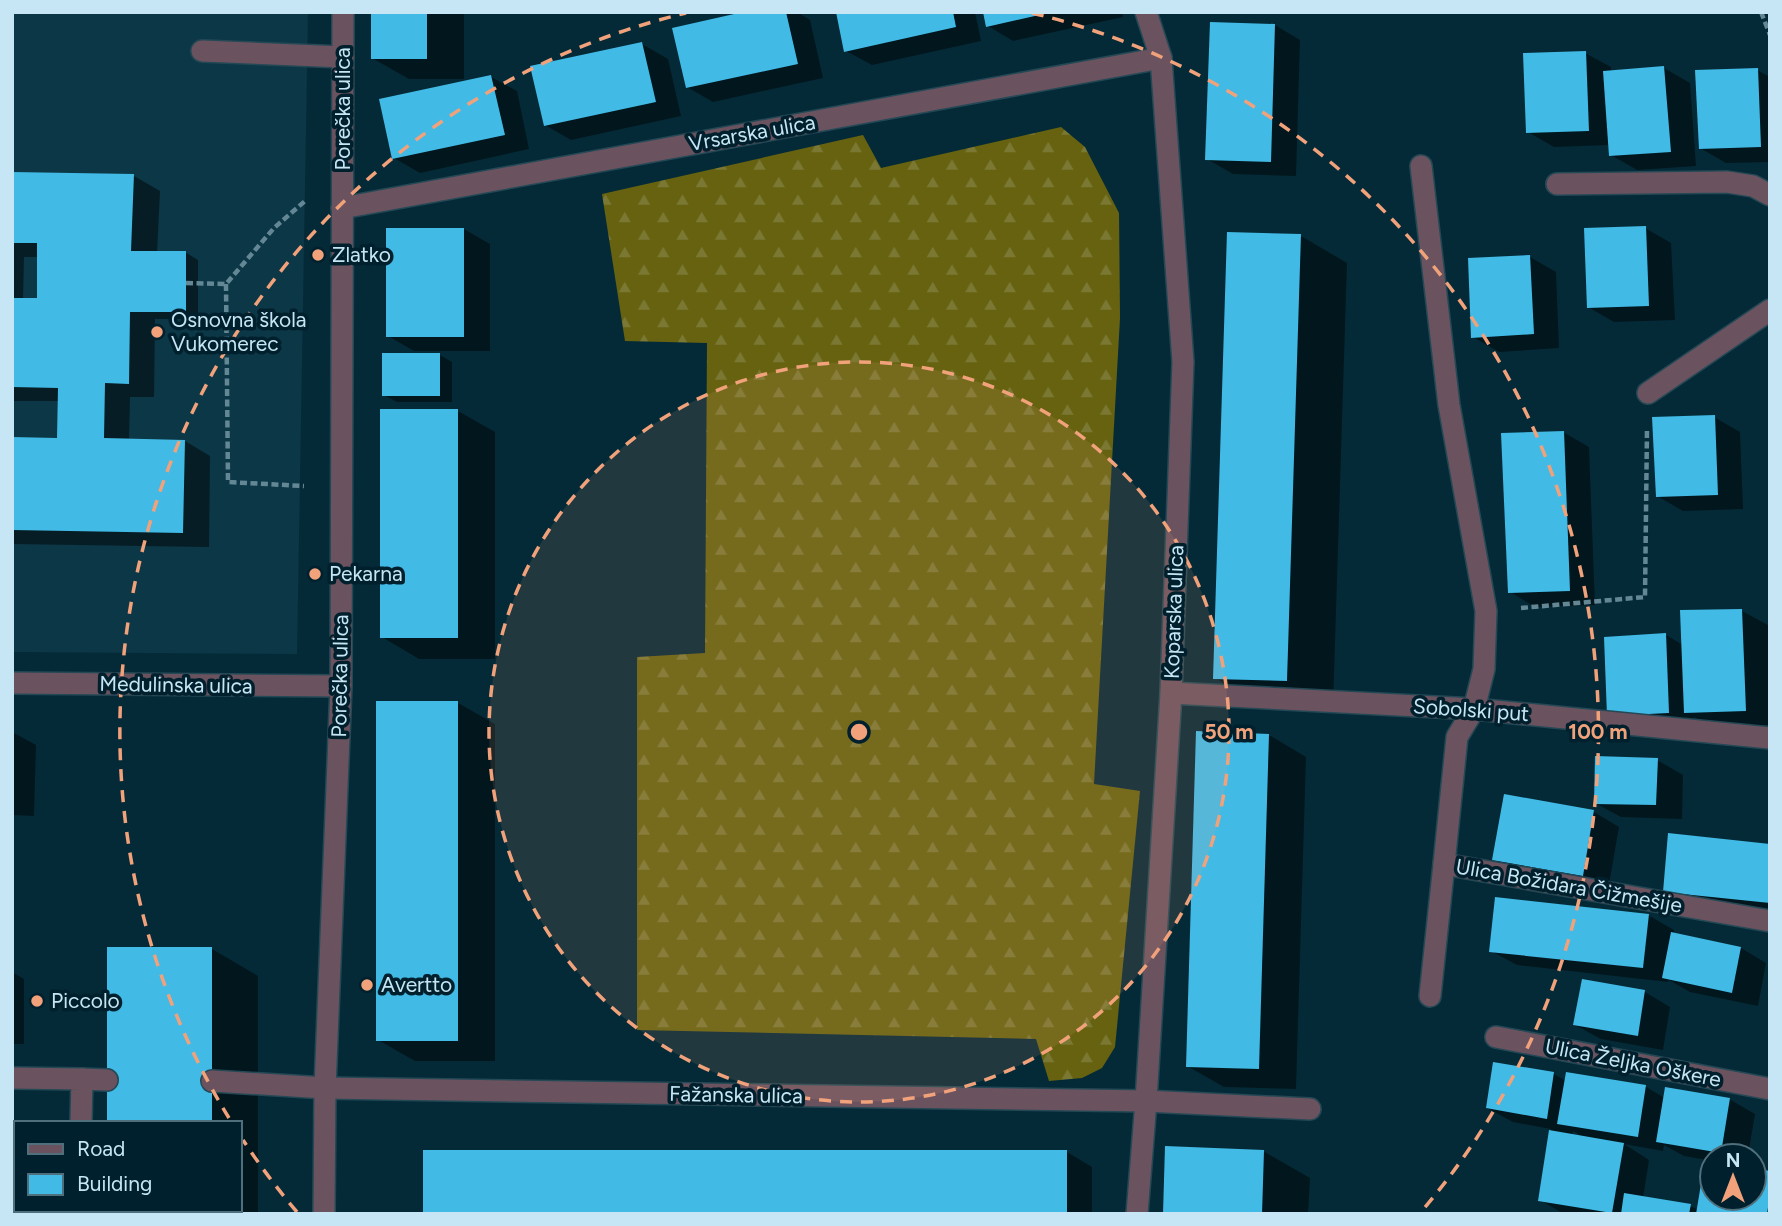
<svg xmlns="http://www.w3.org/2000/svg" width="1782" height="1226" font-family="Figtree,sans-serif">
	<defs>
		<pattern id="forest-firs" width="22" height="20" patternUnits="userSpaceOnUse" patternTransform="scale(1.75)"><rect width="22" height="20" fill="#666210"/><path d="M5 1l3.5 6h-7zM16 11l3.5 6h-7z" fill="#7a7833"/></pattern>
	</defs>
	<rect width="100%" height="100%" fill="#052a37"/>
	<path fill="#0c3746" d="M12,12H308L297,654L12,652Z"/>
	<path fill="url(#forest-firs)" d="M1061,127L1085,147L1119,213L1120,318L1094,784L1140,791L1115,1047L1102,1068L1082,1078L1049,1081L1036,1039L637,1030V657L705,653L707,343L625,341L602,194L863,135L881,168Z"/>
	<g fill="#0007" fill-rule="evenodd">
		<path d="M372,12H464V79H409L372,58Z"/>
		<path d="M751,12H797L810,20L823,78L713,102L687,87Z"/>
		<path d="M837,12H975L981,41L872,65L846,51Z"/>
		<path d="M985,12H1122L1123,17L1013,41L988,26Z"/>
		<path d="M1275,25L1300,40L1296,176L1233,174L1207,159Z"/>
		<path d="M642,44L668,59L681,116L571,140L545,125Z"/>
		<path d="M1585,53L1611,67V73L1664,68L1690,83L1696,166L1637,170L1611,155L1610,145L1554,147L1528,132Z"/>
		<path d="M1757,70L1770,77V162L1726,163L1700,148Z"/>
		<path d="M491,77L517,91L529,149L420,173L394,158Z"/>
		<path d="M12,173L134,176L160,191L157,253L185,252L198,260V319H155L154,397H130L129,440L185,441L210,456L209,547L12,544V439L59,440L60,401H12ZM24,257H39L38,300H23Z"/>
		<path d="M1645,228L1671,243L1675,320L1614,322L1588,307Z"/>
		<path d="M464,229L490,244V351H414L388,336Z"/>
		<path d="M1301,236L1347,263L1333,707L1261,704L1215,678Z"/>
		<path d="M1530,257L1556,272L1559,348L1499,352L1473,337Z"/>
		<path d="M440,355L452,362V402H397L384,395Z"/>
		<path d="M458,411L495,432V659H419L382,637Z"/>
		<path d="M1714,417L1740,432L1743,509L1683,511L1657,496Z"/>
		<path d="M1563,432L1589,447L1595,605L1535,607L1510,592Z"/>
		<path d="M1742,611L1768,625L1770,725L1712,727L1694,717L1695,727L1609,715L1666,635L1683,645Z"/>
		<path d="M458,703L495,724V1061H415L378,1040Z"/>
		<path d="M12,732L36,745L34,816L12,815Z"/>
		<path d="M1198,733L1269,735L1306,757L1296,1089L1224,1087L1187,1066Z"/>
		<path d="M1657,760L1683,775L1682,819L1621,817L1595,803Z"/>
		<path d="M1594,812L1619,827L1608,890L1520,874L1494,859Z"/>
		<path d="M1770,846V914L1690,905L1664,891Z"/>
		<path d="M1648,915L1674,930V934L1741,948L1766,963L1758,1006L1690,992L1669,980L1668,982L1517,965L1491,951Z"/>
		<path d="M212,949L258,976V1214H109V1210H240V1123H109Z"/>
		<path d="M12,972L24,979V1044H12Z"/>
		<path d="M1645,992L1670,1007L1663,1050L1601,1039L1575,1025Z"/>
		<path d="M1494,1064L1554,1074L1566,1081L1567,1074L1646,1087L1665,1098L1729,1099L1755,1114L1748,1156H1712V1198H1754V1170L1770,1173V1214H1564L1540,1200L1551,1129L1513,1122L1487,1108ZM1573,1131L1583,1137L1572,1136ZM1624,1144L1663,1151L1664,1145L1684,1156L1707,1160L1699,1210L1690,1206L1643,1198L1649,1160Z"/>
		<path d="M12,1133H16V1210H68V1214H12Z"/>
		<path d="M1263,1151L1310,1178L1308,1214H1165Z"/>
		<path d="M1067,1152L1092,1167V1214H425Z"/>
	</g>
	<g fill="#41bae6">
		<rect x="371" y="12" width="56" height="47"/>
		<path d="M743,12H786L798,64L686,88L672,28Z"/>
		<path d="M836,12H953L956,27L844,52Z"/>
		<path d="M983,12H1048V13L986,27Z"/>
		<path d="M1210,22L1275,24L1271,162L1205,160Z"/>
		<path d="M642,42L656,102L544,126L530,66Z"/>
		<path d="M1586,51L1589,131L1526,133L1523,53Z"/>
		<path d="M1664,66L1671,152L1609,156L1603,71Z"/>
		<path d="M1758,68L1761,147L1699,149L1695,70Z"/>
		<path d="M491,75L505,135L392,159L379,99Z"/>
		<path d="M12,172L134,174L131,251H186V312H130L129,384L105,383L104,438L185,440L183,533L12,530V437L57,438L58,388L12,387V298H37V243H12Z"/>
		<path d="M1646,226L1649,306L1587,308L1584,228Z"/>
		<rect x="386" y="228" width="78" height="109"/>
		<path d="M1227,232L1301,234L1287,681L1213,679Z"/>
		<path d="M1530,255L1534,334L1471,338L1468,258Z"/>
		<rect x="382" y="353" width="58" height="43"/>
		<rect x="380" y="409" width="78" height="229"/>
		<path d="M1715,415L1718,495L1656,497L1652,417Z"/>
		<path d="M1564,431L1570,591L1508,593L1501,433Z"/>
		<path d="M1742,609L1746,711L1684,713L1680,610Z"/>
		<path d="M1666,633L1669,713L1607,716L1604,637Z"/>
		<rect x="376" y="701" width="82" height="340"/>
		<path d="M1196,731L1269,734L1259,1069L1186,1067Z"/>
		<path d="M1595,756L1658,758L1656,805L1594,804Z"/>
		<path d="M1504,794L1594,810L1583,876L1492,860Z"/>
		<path d="M1668,833L1770,844V903L1663,892Z"/>
		<path d="M1495,897L1649,914L1643,968L1489,952Z"/>
		<path d="M1671,932L1741,947L1732,993L1662,978Z"/>
		<rect x="107" y="947" width="105" height="176"/>
		<path d="M1582,979L1645,990L1638,1036L1573,1025Z"/>
		<path d="M1493,1062L1554,1072L1547,1119L1486,1108Z"/>
		<path d="M1566,1072L1646,1085L1638,1137L1557,1124Z"/>
		<path d="M1665,1087L1730,1098L1721,1153L1656,1142Z"/>
		<path d="M1549,1130L1624,1143L1612,1213L1538,1201Z"/>
		<rect x="12" y="1132" width="4" height="77"/>
		<path d="M1165,1146L1264,1150L1262,1214H1163Z"/>
		<rect x="423" y="1150" width="644" height="64"/>
		<path d="M1705,1160L1712,1161V1198H1754V1168L1770,1171V1194L1767,1214H1696Z"/>
		<path d="M1624,1193L1691,1204L1689,1214H1621Z"/>
		<rect x="107" y="1210" width="105" height="4"/>
	</g>
	<g fill="none" stroke-linecap="round" stroke-linejoin="round">
		<defs>
			<g id="lane">
				<path d="M202,51L343,57"/>
				<path d="M1421,166L1449,405L1486,611L1484,669L1474,709"/>
				<path d="M1557,184L1727,182L1753,186L1770,195"/>
				<path d="M1430,996L1444,864"/>
				<path d="M82,1079L107,1080"/>
				<path d="M212,1081L325,1088"/>
				<path d="M1146,1101L1310,1109"/>
			</g>
			<g id="street">
				<path d="M342,208L1161,58"/>
				<path d="M1648,393L1770,310"/>
				<path d="M12,683L341,686"/>
				<path d="M1171,693L1474,709L1770,738"/>
				<path d="M1474,709L1457,737L1444,864L1770,921"/>
				<path d="M1496,1037L1770,1089"/>
				<path d="M12,1078L82,1079L81,1123"/>
				<path d="M325,1088L1146,1101"/>
				<path d="M80,1214V1210"/>
				<path d="M324,1214L325,1088L341,686L343,12"/>
				<path d="M1137,1214L1146,1101L1171,693L1183,362L1161,58L1146,12"/>
			</g>
		</defs>
		<use href="#lane" stroke="#244855" stroke-width="24"/>
		<use href="#street" stroke="#244855" stroke-width="24"/>
		<g stroke="#648795" stroke-width="4.5" stroke-dasharray="7 3.5" stroke-linecap="butt">
			<path d="M1761,12L1770,35"/>
			<path d="M186,283L226,284L274,228L305,201"/>
			<path d="M226,284L228,482L304,486"/>
			<path d="M1521,608L1645,597L1647,429"/>
		</g>
		<use href="#lane" stroke="#6a535f" stroke-width="21"/>
		<use href="#street" stroke="#6a535f" stroke-width="21"/>
	</g>
	<circle cx="859" cy="732" r="370" fill="#f1a27b" fill-opacity=".12"/>
	<g fill="none" stroke="#f1a27b" stroke-width="3.5" stroke-dasharray="12 9">
		<circle cx="859" cy="732" r="370"/>
		<path d="M297 1212A739 739 0 0 1 243 1140M229 1118A739 739 0 0 1 686 13M1032 13A739 739 0 0 1 1421 1212"/>
	</g>
	<g fill="#f1a27b" stroke="#00202d" stroke-width="2.5">
		<circle cx="318" cy="255" r="7"/>
		<circle cx="157" cy="332" r="7"/>
		<circle cx="315" cy="574" r="7"/>
		<circle cx="367" cy="985" r="7"/>
		<circle cx="37" cy="1001" r="7"/>
	</g>
	<g text-anchor="middle" stroke-width="7" stroke-linejoin="round" paint-order="stroke">
		<g font-size="21" fill="#c6e6f5" stroke="#00202d">
			<text transform="translate(343 109) rotate(-90)" y="7">Porečka ulica</text>
			<text transform="translate(752 133) rotate(-10)" y="7">Vrsarska ulica</text>
			<text transform="translate(1174 612) rotate(-88)" y="7">Koparska ulica</text>
			<text transform="translate(340 676) rotate(-89)" y="7">Porečka ulica</text>
			<text transform="translate(176 685) rotate(1)" y="7">Medulinska ulica</text>
			<text transform="translate(1471 710) rotate(4)" y="7">Sobolski put</text>
			<text transform="translate(1569 886) rotate(10)" y="7">Ulica Božidara Čižmešije</text>
			<text transform="translate(1633 1063) rotate(11)" y="7">Ulica Željka Oškere</text>
			<text transform="translate(736 1095) rotate(1)" y="7">Fažanska ulica</text>
		</g>
		<g font-size="21" fill="#c6e6f5" stroke="#00202d" text-anchor="start">
			<text x="332" y="262">Zlatko</text>
			<text x="171" y="327">Osnovna škola<tspan x="171" dy="24">Vukomerec</tspan></text>
			<text x="329" y="581">Pekarna</text>
			<text x="381" y="992">Avertto</text>
			<text x="51" y="1008">Piccolo</text>
		</g>
	</g>
	<circle cx="859" cy="732" r="10" fill="#f1a27b" stroke="#00202d" stroke-width="3.5"/>
	<g font-size="21" text-anchor="middle" font-weight="bold" fill="#f1a27b" stroke="#00202d" stroke-width="7" stroke-linejoin="round" paint-order="stroke">
		<text x="1229" y="739">50 m</text>
		<text x="1598" y="739">100 m</text>
	</g>
	<rect width="1782" height="1226" fill="none" stroke="#c6e6f5" stroke-width="28"/>
	<rect x="14" y="1121" width="228" height="91" fill="#00202d" stroke="#4f6f7d" stroke-width="2"/>
	<rect x="28" y="1144" width="35" height="10" fill="#6a535f" stroke="#4f6f7d" stroke-width="2"/>
	<text x="77" y="1156" font-size="21" fill="#c6e6f5">Road</text>
	<rect x="28" y="1174" width="35" height="21" fill="#41bae6" stroke="#4f6f7d" stroke-width="2"/>
	<text x="77" y="1191" font-size="21" fill="#c6e6f5">Building</text>
	<g transform="translate(1733 1177)"><circle r="33" fill="#00202d" stroke="#4f6f7d" stroke-width="2"/>
	<path d="M0-5L12 26L0 18L-12 26Z" fill="#f1a27b"/>
	<text y="-10" font-size="19" font-weight="bold" text-anchor="middle" fill="#c6e6f5">N</text>
	</g>
</svg>
